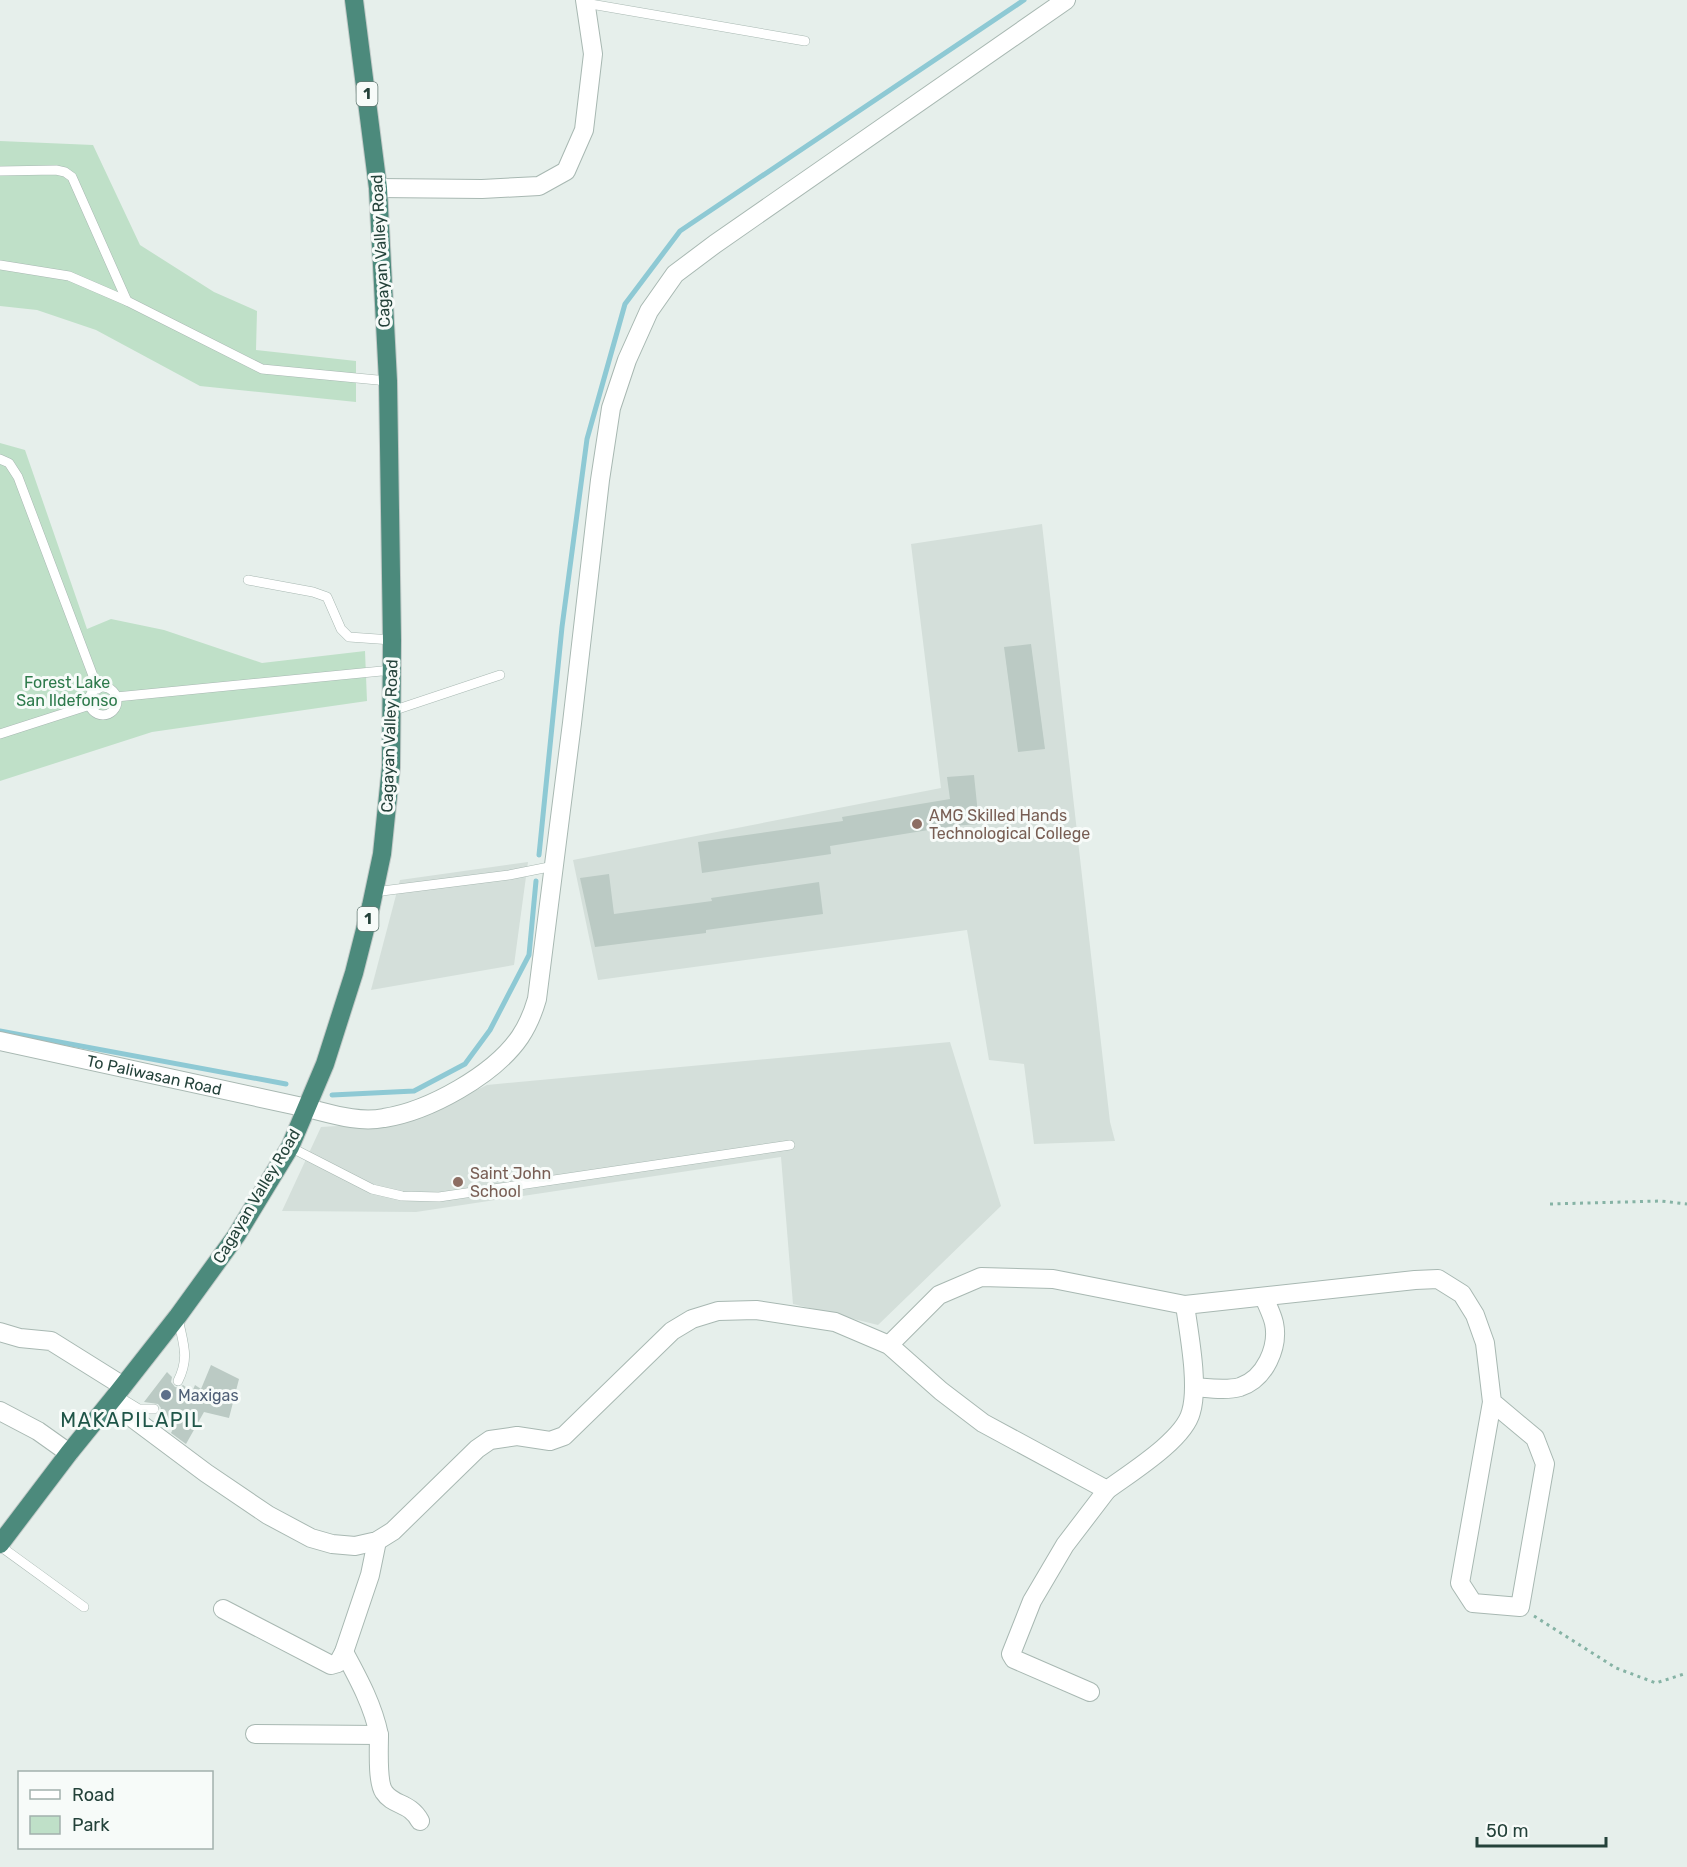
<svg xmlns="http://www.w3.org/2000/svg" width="1687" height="1867" font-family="Rubik,sans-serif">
	<rect width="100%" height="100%" fill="#e6efeb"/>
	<g fill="#d4dfda">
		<path d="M1042,524L1110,1122L1115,1141L1034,1144L1024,1064L989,1060L967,930L598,980L573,860L941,788L911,544Z"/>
		<path d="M528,862L514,965L371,990L400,880Z"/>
		<path d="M950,1042L1001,1206L878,1325L793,1304L781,1157L416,1212L282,1211L321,1127L370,1124L425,1115L487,1085Z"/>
	</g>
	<g fill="#bfe0c8">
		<path d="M0,141L93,145L140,245L214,292L257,311L256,350L356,361V402L200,386L96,330L37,310L0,306Z"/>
		<path d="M0,443L25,450L87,629L111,619L164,630L262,663L365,651L367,701L152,732L0,781Z"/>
	</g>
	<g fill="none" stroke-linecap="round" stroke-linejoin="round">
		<g stroke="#8ec9d4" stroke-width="5">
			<path d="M539,855L562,627L587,439L625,304L680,231L1024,0"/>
			<path d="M0,1031L286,1084"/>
			<path d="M332,1095L414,1091L465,1064L490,1030L529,955L536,881"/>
		</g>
	</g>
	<g fill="#bbcac4">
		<path d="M1031,644L1045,749L1018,752L1004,647Z"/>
		<path d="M974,775L979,824L953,826L830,846L831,854L702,873L698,842L843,821L842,817L950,799L947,777Z"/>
		<path d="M609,874L614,914L712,901L711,898L819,882L823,914L706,930V933L595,947L580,878Z"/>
		<path d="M211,1365L239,1379L229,1418L204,1412L186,1444L171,1433L175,1425L159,1413L161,1408L158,1404L144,1402L167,1372L172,1377L171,1382L175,1387L179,1388L183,1385L192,1392L195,1385L201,1389Z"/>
	</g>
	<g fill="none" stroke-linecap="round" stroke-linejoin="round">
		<defs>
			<g id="service">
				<path d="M585,3L805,41"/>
				<path d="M0,171L56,170L65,172L72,177L127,301"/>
				<path d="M0,265L69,276L127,301L262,369L388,381"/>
				<path d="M0,459L9,463L18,477L98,689"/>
				<path d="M248,580L313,592L327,597L341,629L349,637L392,640"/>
				<circle cx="103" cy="701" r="14"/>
				<path d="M116,697L392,670"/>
				<path d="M392,711L500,675"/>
				<path d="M0,734L90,705"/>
				<path d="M374,892L509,875L554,866"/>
				<path d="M290,1147L372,1189L402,1196L439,1197L790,1145"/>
				<path d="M178,1381C190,1357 183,1344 178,1318"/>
				<path d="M116,1395L139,1409H154"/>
				<path d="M0,1546L84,1607"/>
			</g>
			<g id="minor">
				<path d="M378,188L482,189L539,186L566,171L584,130L593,54L585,0"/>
				<path id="s1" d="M0,1041L307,1108"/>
				<path d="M0,1332L20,1338L51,1341L123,1386"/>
				<path d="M889,1345L939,1295L981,1277L1053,1279L1185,1305"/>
				<path d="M1194,1387C1208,1388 1226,1391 1240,1387C1265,1379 1279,1347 1274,1323C1272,1314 1267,1305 1264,1297"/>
				<path d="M111,1402L206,1473L268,1515L311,1538L332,1544L355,1546L377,1541L393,1531L477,1449L490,1440L517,1436L550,1441L564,1436L672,1331L692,1319L718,1311L756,1310L835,1322L889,1345L941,1391L983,1423L1107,1490C1130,1473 1184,1440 1191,1412C1199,1385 1189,1334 1185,1305L1415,1280L1438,1279L1462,1294L1475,1315L1485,1343L1492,1402L1460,1583L1473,1603L1520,1607L1545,1464L1535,1438L1492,1402"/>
				<path d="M0,1411L38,1431L69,1453"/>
				<path d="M223,1609L331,1665L338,1663L344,1652L370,1575L377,1541"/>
				<path d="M1090,1692L1014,1659L1011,1654L1032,1601L1065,1545L1107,1490"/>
				<path d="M255,1734L379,1735C373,1705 358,1678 344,1652"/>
				<path d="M379,1735C379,1748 377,1782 384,1792C393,1806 410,1802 420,1821"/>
			</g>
			<path id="tertiary" d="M307,1108C332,1114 358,1123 384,1118C429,1111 494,1075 520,1037C528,1025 533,1013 537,999L572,723L600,480L611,408L627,360L649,311L675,274L715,244L1066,0"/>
			<path id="trunk" d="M0,1544L69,1453L116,1395L178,1316L236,1236L290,1147L325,1064L354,973L371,906L382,854L391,767L392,640L388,381L378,188L354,0"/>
		</defs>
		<use href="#service" stroke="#a8b8b2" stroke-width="10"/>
		<use href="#minor" stroke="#a8b8b2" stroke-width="20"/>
		<use href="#tertiary" stroke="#a8b8b2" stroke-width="20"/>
		<use href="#trunk" stroke="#c2cac8" stroke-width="20"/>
		<g stroke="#86b3a5" stroke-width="3" stroke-dasharray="3 4.5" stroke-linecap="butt">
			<path d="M1550,1204L1661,1201L1687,1204"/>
			<path d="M1534,1616L1616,1668L1656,1683L1687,1673"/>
		</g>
		<use href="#service" stroke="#fff" stroke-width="9"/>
		<use href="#minor" stroke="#fff" stroke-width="18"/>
		<use href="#tertiary" stroke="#fff" stroke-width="18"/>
		<use href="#trunk" stroke="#4c8a7c" stroke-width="18"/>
	</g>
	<g fill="#8d6e63" stroke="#f7fbf9" stroke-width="2">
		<circle cx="917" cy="824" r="6"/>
		<circle cx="458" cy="1182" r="6"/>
	</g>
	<circle fill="#5c6f8a" stroke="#f7fbf9" stroke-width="2" cx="166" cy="1395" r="6"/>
	<g text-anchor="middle" stroke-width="6" stroke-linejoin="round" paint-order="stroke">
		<g fill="#f7fbf9" stroke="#637a73" stroke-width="1.5">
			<rect x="356.5" y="82" width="21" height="24" rx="4.5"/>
			<rect x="357.5" y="907" width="21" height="24" rx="4.5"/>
		</g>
		<g font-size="15" font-weight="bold" fill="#24423a">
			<text x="367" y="99">1</text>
			<text x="368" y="924">1</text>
		</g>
		<g font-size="16" fill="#24423a" stroke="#f7fbf9">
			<text transform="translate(380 251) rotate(-93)" y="6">Cagayan Valley Road</text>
			<text transform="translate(389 736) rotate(-88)" y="6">Cagayan Valley Road</text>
			<text dy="6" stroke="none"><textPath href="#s1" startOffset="158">To Paliwasan Road</textPath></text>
			<text transform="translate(256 1196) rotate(-59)" y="6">Cagayan Valley Road</text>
		</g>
		<g font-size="16" fill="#2d7a4b" stroke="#f7fbf9">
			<text x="67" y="688">Forest Lake<tspan x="67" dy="18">San Ildefonso</tspan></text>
		</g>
		<g font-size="16" fill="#785e54" stroke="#f7fbf9" text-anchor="start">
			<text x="929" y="821">AMG Skilled Hands<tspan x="929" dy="18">Technological College</tspan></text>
			<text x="470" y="1179">Saint John<tspan x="470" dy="18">School</tspan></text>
		</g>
		<g font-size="16" fill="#4e5e75" stroke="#f7fbf9" text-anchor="start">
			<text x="178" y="1401">Maxigas</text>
		</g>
		<g font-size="20" letter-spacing="1.5" fill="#1f5548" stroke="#f7fbf9">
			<text x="132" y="1427">MAKAPILAPIL</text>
		</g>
	</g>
	<rect x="18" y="1771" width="195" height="78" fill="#f7fbf9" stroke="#a3b1ad" stroke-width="1.5"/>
	<rect x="30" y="1790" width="30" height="9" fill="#ffffff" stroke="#a3b1ad" stroke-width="1.5"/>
	<text x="72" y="1801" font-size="18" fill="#24423a">Road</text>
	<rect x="30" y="1816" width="30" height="18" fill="#bfe0c8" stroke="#a3b1ad" stroke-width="1.5"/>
	<text x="72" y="1831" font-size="18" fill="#24423a">Park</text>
	<path d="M1477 1837v9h129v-9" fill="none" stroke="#24423a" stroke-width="3"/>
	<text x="1486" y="1837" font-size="18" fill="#24423a" stroke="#f7fbf9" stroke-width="4.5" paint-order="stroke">50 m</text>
</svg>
